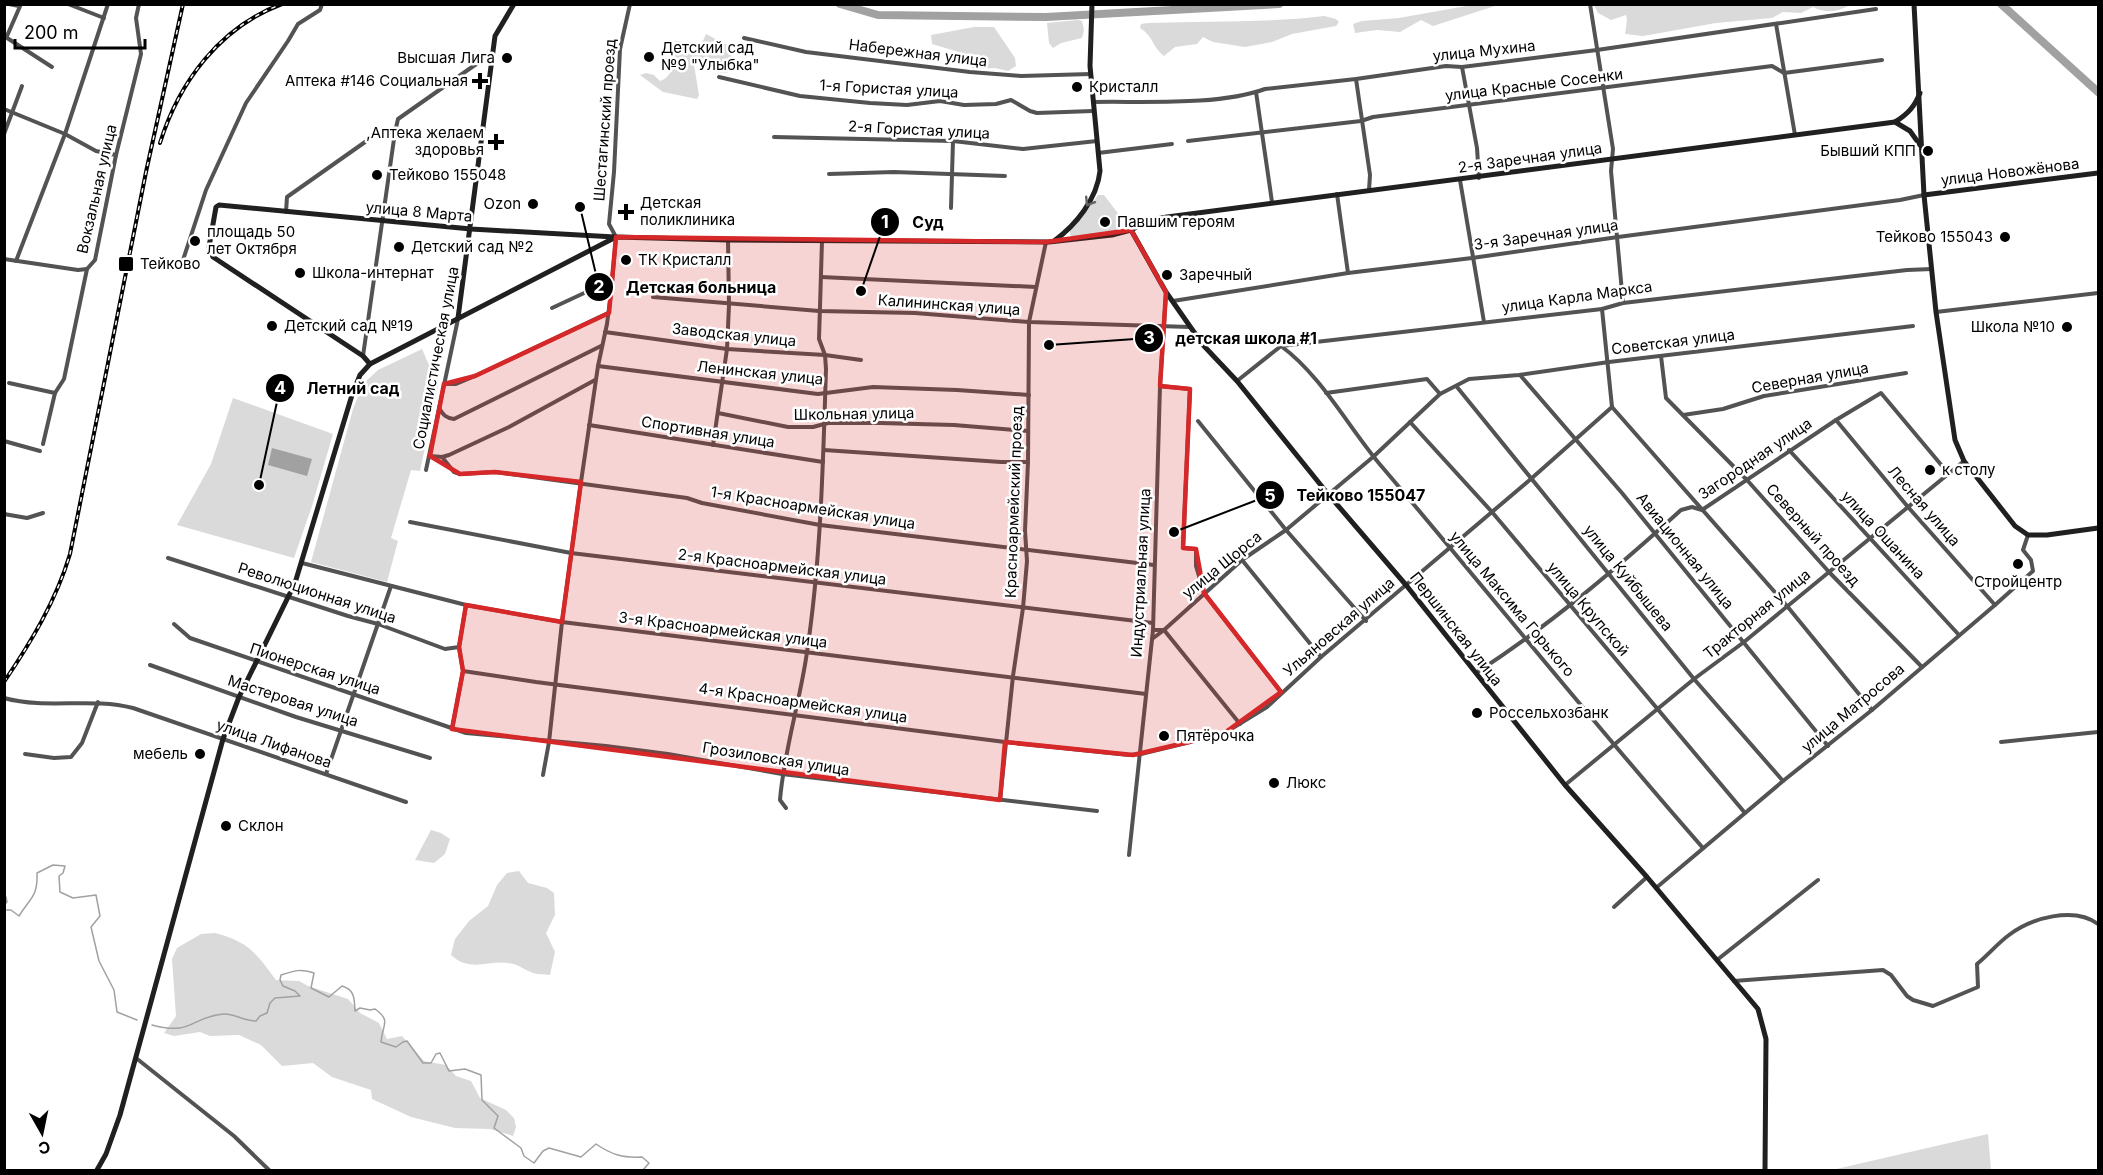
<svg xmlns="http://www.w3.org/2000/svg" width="2103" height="1175" font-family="Inter,sans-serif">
	<rect width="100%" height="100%" fill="#fff"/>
	<g fill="#dadada">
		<path d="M1472,5H1498L1433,26L1421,20L1400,32L1377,30L1355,33L1353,24L1362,21L1399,18Z"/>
		<path d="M1594,5H1850C1837,12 1826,14 1813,7L1801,13L1783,12L1772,18L1716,23L1643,36L1625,34L1627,20L1626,15L1611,20L1598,13Z"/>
		<path d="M1324,16L1336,19L1339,22L1336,26L1292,34L1272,42L1245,47L1213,42L1203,37L1197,44L1175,47L1164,56C1151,45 1154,37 1140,28L1141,24L1148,23C1207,21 1266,23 1324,16Z"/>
		<path d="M1078,20L1082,21L1084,30L1082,38L1061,43L1053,48L1049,43L1047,23Z"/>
		<path d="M974,27H994L1015,58L1016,66L1008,71L995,68L974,69L970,66L969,55L932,44L931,35Z"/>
		<path d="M706,34L731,47L732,53L727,73L716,72L707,58L694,65L699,95L697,99L663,92L640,75L646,73L654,75L660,81C675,77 675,54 675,41L684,42L699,50Z"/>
		<path d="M1098,195H1104L1120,216V227L1117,231L1073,237L1070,235V230L1081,219Z"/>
		<path d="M422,349L438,386L420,471L411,470L391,538L398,541L387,582L311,562L353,409L363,384L378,370Z"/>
		<path d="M233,398L333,434L312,506L294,558L177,525L211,464Z"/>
		<path d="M431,830L441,833L450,839L445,854L434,863L415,860Z"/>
		<path d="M519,871L528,883L547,888L554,893L555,915L546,933L555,952L550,975C544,974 536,975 531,972C525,970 520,966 514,964C491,958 471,974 451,955L455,939L469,921L488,906L497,885L507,873Z"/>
		<path d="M215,933C249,942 256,953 276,980L299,981L308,986L348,999L360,1013L379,1023L387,1039L402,1036L424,1061L446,1065L456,1076L471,1081L480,1098L506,1110L514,1118L516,1127L513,1136L490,1129L455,1128L411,1117L372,1099L371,1090L332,1077L313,1063L282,1066L261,1045L239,1035L210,1036L200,1032L174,1036L164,1033L176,1016L172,959L177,948L201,934Z"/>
		<path d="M1988,1134L1991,1170H1832Z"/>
	</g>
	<path fill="#a1a1a1" d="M272,448L312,459L307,476L268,465Z"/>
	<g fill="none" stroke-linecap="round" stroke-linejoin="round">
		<g stroke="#a1a1a1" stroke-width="1.5">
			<path d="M4,898L6,897L7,902L4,905"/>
			<path d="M4,910H11L19,916C30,898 38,897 37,873L53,865L65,866L63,873L59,876L60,892L73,898L96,895L100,916L91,927L99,961L114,990L117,1012L137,1020"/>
			<path d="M152,1025C192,1036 191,1017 223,1014C233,1013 244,1021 256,1021L260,1016L267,1013L270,1003L275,998L300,996L295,991L283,986L280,980L281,975C293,971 302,968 314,973L311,988L329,997L342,986C356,990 354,1001 355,1011L360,1008L370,1010L375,1009C392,1021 382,1025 381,1042L396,1047L403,1042L407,1041L423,1063H431L436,1054L440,1053L449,1071L465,1069L481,1075L482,1100L498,1116L494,1128L521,1148L524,1156L534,1163L543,1151L549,1148L581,1157L596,1144C612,1155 623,1158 642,1157L649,1163L643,1170"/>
		</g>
		<g stroke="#a1a1a1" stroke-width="8">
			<path d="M840,4L878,15L1046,17L1279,4"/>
			<path d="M2001,4L2098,92"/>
		</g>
		<g stroke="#535353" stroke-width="4">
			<path d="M9,4L19,6"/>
			<path d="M68,4L104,18"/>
			<path d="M1590,4L1613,149L1611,171L1623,303"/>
			<path d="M1776,24L1795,135"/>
			<path d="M4,36L52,67"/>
			<path d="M7,36L21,4"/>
			<path d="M744,38L806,52L970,72L1021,76L1091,74"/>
			<path d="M1462,67L1477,148L1479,178"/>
			<path d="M719,77L800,96L870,103L907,105L940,101L964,105L996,104L1011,100L1030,111L1037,113L1093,111"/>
			<path d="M1356,79L1370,175L1369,190"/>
			<path d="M1256,92L1272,202"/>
			<path d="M1093,102C1144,101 1218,106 1265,89L1356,79L1446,66L1462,67L1597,50L1876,9"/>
			<path d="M4,109L65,134L96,151L116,155"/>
			<path d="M4,134L22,86"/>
			<path d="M774,137L953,141L1023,149L1097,141"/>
			<path d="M1188,141L1361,121L1373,117L1772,66L1784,73L1882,60"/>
			<path d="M1098,153L1172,144"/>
			<path d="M829,174L894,172L1005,176"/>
			<path d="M1460,180L1484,322"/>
			<path d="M1337,194L1348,273"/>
			<path d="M951,208L953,141"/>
			<path d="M286,212L287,197L375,135L395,132L398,119L492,53"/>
			<path d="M4,259L78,270L87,269"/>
			<path d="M183,260L206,190L246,103L288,41L298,24L320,10L322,4"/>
			<path d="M16,261L65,134L108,4"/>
			<path d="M821,277L1036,287"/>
			<path d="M653,297L819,311L915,313L1029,322L1190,327"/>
			<path d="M1173,301L1348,273L1472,258L1618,237L1900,200L1924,195"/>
			<path d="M552,308L612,280"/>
			<path d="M1602,309L1612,407"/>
			<path d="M1936,312L2098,293"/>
			<path d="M605,332L727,349L825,355L861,360"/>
			<path d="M1281,346C1322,376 1350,430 1383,468C1490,594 1594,724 1703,848"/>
			<path d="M363,356L395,132"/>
			<path d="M1661,356L1666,398L1747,480L1829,572L1922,667"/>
			<path d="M598,366L818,394L873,387L957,390L1029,395"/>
			<path d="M1520,375L1622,493L1828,746"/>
			<path d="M1237,381L1281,346L1602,309L1623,303L1907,270L1932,269"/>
			<path d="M9,383L55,393"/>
			<path d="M444,384H456L475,376L608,313"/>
			<path d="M1160,386L1190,389L1183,548L1196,549V566L1204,593L1281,692"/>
			<path d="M1457,387L1694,679L1783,781"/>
			<path d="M1326,393L1427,379L1440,394"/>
			<path d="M1612,407L1787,606L1872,710"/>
			<path d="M439,408C443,415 446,418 454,419L601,346"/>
			<path d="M718,413L788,427H813L828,423H880L954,425L1028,431"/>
			<path d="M1683,415L1723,409L1764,396L1906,373"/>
			<path d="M1836,420L1908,507L1995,605"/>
			<path d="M1198,421L1286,530L1366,621"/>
			<path d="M1410,422L1492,512L1745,813"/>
			<path d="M589,425L823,462"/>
			<path d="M4,441L40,451"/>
			<path d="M43,444L55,393L64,379L87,269L95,260L116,155L141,54L136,18L139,4"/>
			<path d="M713,445L727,349L729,305L728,240"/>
			<path d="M824,450L1001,462H1028"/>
			<path d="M1789,450L1959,635"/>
			<path d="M430,456L442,457L449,455L509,427L595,380"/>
			<path d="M442,457L454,472L460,474L495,472L687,498L702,503L820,525L1154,565"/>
			<path d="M426,470L458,319"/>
			<path d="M4,514L27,518L43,513"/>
			<path d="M410,522L571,553L1153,623"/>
			<path d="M168,558L348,616L378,624L445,649L459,647"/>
			<path d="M1242,560L1321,657"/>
			<path d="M302,563L466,605L562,622L1146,694"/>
			<path d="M174,624L190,638L466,733L606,746L668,754L782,774L1097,811"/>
			<path d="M1153,630H1164L1242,560L1286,530L1373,457L1440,394L1469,379L1519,375L1609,362L1913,326"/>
			<path d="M1152,639L1164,630L1240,724"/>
			<path d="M150,665L296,717L430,758"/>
			<path d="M463,671L536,682L1005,742L1129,755L1141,754L1223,734L1267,707L1321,657L1532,478L1612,407"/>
			<path d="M1476,673C1550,625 1616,569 1681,510L1692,507L1702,510L1836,420L1881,393L1948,473"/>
			<path d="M4,698C48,710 89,697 133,708L406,802"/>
			<path d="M452,729L463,671L459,647L466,605"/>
			<path d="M2001,742L2098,732"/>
			<path d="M25,754L54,758L71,757L82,743L98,702"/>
			<path d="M326,774L391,586"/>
			<path d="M543,775L549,742L562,622L581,482L598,366L607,324L611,293L616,237L609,224L614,172L620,49L630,4"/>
			<path d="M1565,785L1694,679L1744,642L1964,461"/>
			<path d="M1000,800L1013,676L1023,608L1027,561L1025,531L1028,462L1029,322L1046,242"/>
			<path d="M786,808L780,800C784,750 800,702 807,652C821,558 823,464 826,369L825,355L819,339L822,241"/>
			<path d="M1129,855L1153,630L1160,386L1166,293"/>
			<path d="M1656,888L1783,781L1872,710L1995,605L2033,571L2031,560L2023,550L2028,535"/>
			<path d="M1614,907L1647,877"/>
			<path d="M1717,960L1818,880"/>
			<path d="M1734,981L1883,970L1891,975L1907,996L1913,1000L1933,1006L1978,987L1977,964C1988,955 1998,943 2009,935C2031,918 2074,906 2098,924"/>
			<path d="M136,1058L234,1136L269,1170"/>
		</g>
		<g stroke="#202020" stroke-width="5">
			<path d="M1914,4L1924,195L1936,312L1955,440L1964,461L2015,526L2028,535H2047L2098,528"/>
			<path d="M1895,122L1910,131L1920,145"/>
			<path d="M1924,195L2098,173"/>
			<path d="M1131,230L1166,292L1203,345L1237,381L1328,494L1406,585L1565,785L1647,877L1758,1009L1766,1039L1765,1170"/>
			<path d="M1054,241C1076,225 1097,199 1100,171L1090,66L1092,4"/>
			<path d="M458,318L495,36L514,4"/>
			<path d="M370,364L363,356L213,257L209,247L216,207L219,205L471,229L615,237"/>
			<path d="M97,1170L106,1154L120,1115L223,739L239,697L295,583L352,395L360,375L370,364L616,237L728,240L1049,242L1112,235L1131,230L1150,220L1167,217L1895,122C1908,114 1915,106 1920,93"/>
		</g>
		<defs>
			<g id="rail">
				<path d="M160,143C179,82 220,27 282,4"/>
				<path d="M4,682C31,642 56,601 70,554L146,172L183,4"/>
			</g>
		</defs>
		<use href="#rail" stroke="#000" stroke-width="4"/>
		<use href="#rail" stroke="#fff" stroke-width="1.5" stroke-dasharray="4.5" stroke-linecap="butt"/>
	</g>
	<defs><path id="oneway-chevron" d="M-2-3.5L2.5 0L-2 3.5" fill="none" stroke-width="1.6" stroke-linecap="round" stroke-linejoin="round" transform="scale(1.5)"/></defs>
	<use stroke="#636363" href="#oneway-chevron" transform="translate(1089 202) rotate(122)"/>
	<path fill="#d62828" fill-opacity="0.2" stroke="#d62828" stroke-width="4.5" stroke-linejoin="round" d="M1131,230L1166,292L1160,386L1190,389L1183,548L1196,549L1204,593L1281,692L1223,734L1133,755L1005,742L1000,800L452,729L463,671L459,647L466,605L562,622L581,482L495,472L460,474L430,456L444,384L475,376L609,313L616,237L1046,242Z"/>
	<g fill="#000" stroke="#fff" stroke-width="2">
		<circle cx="649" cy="57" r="6"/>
		<circle cx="507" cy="58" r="6"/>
		<path d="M477 72h6v6h6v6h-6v6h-6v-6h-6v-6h6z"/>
		<circle cx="1077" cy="87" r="6"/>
		<path d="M493 133h6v6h6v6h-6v6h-6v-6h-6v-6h6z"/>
		<circle cx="1928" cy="151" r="6"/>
		<circle cx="377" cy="175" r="6"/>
		<circle cx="533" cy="204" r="6"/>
		<path d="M623 203h6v6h6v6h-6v6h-6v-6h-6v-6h6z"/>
		<circle cx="1105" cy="222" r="6"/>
		<circle cx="2005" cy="237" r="6"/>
		<circle cx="195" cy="241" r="6"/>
		<circle cx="399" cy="247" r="6"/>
		<circle cx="626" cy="260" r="6"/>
		<rect x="118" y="256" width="16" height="16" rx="3"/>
		<circle cx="300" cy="273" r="6"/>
		<circle cx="1167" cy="275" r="6"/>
		<circle cx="272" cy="326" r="6"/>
		<circle cx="2067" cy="327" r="6"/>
		<circle cx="1930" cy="470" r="6"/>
		<circle cx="2018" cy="564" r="6"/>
		<circle cx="1477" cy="713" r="6"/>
		<circle cx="1164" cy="736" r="6"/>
		<circle cx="200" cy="754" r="6"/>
		<circle cx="1274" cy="783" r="6"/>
		<circle cx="226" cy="826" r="6"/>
	</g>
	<g text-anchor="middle" stroke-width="5" stroke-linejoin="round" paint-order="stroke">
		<g font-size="15" fill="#000" stroke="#fff" text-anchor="start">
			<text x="661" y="53">Детский сад<tspan x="661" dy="17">№9 "Улыбка"</tspan></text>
			<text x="495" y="63" text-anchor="end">Высшая Лига</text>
			<text x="468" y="86" text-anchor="end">Аптека #146 Социальная</text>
			<text x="1089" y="92">Кристалл</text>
			<text x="484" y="138" text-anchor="end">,Аптека желаем<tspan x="484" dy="17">здоровья</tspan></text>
			<text x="1916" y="156" text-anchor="end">Бывший КПП</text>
			<text x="389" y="180">Тейково 155048</text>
			<text x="640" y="208">Детская<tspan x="640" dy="17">поликлиника</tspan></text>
			<text x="521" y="209" text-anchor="end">Ozon</text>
			<text x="1117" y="227">Павшим героям</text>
			<text x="207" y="237">площадь 50<tspan x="207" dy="17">лет Октября</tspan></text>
			<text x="1993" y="242" text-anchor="end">Тейково 155043</text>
			<text x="411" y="252">Детский сад №2</text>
			<text x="638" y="265">ТК Кристалл</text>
			<text x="140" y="269">Тейково</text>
			<text x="312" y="278">Школа-интернат</text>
			<text x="1179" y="280">Заречный</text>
			<text x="284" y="331">Детский сад №19</text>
			<text x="2055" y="332" text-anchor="end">Школа №10</text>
			<text x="1942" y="475">к столу</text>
			<text x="2018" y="587" text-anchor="middle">Стройцентр</text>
			<text x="1489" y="718">Россельхозбанк</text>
			<text x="1176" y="741">Пятёрочка</text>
			<text x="188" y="759" text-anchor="end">мебель</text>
			<text x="1286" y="788">Люкс</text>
			<text x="238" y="831">Склон</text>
		</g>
		<g font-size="15" fill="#000" stroke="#fff">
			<text transform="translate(1484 51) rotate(-6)" y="5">улица Мухина</text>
			<text transform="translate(918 53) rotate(7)" y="5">Набережная улица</text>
			<text transform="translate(1534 85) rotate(-7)" y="5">улица Красные Сосенки</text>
			<text transform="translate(889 89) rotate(3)" y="5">1-я Гористая улица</text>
			<text transform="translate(605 120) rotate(-86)" y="5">Шестагинский проезд</text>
			<text transform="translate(919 130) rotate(3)" y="5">2-я Гористая улица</text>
			<text transform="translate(1530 158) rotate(-8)" y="5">2-я Заречная улица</text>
			<text transform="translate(2010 172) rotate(-7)" y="5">улица Новожёнова</text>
			<text transform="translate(97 189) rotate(-77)" y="5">Вокзальная улица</text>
			<text transform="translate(419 212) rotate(5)" y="5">улица 8 Марта</text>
			<text transform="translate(1546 235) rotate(-8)" y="5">3-я Заречная улица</text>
			<text transform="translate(1577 297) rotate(-8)" y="5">улица Карла Маркса</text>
			<text transform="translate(949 305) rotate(4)" y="5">Калининская улица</text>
			<text transform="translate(734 335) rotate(6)" y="5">Заводская улица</text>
			<text transform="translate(1673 342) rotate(-7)" y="5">Советская улица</text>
			<text transform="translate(436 358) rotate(-79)" y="5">Социалистическая улица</text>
			<text transform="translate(760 373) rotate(6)" y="5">Ленинская улица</text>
			<text transform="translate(1810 378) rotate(-10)" y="5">Северная улица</text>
			<text transform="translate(854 414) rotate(-1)" y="5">Школьная улица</text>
			<text transform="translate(708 432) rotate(9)" y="5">Спортивная улица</text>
			<text transform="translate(1755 459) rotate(-34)" y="5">Загородная улица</text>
			<text transform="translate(1014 502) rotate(-88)" y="5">Красноармейский проезд</text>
			<text transform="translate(1924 506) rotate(49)" y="5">Лесная улица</text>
			<text transform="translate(813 508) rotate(9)" y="5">1-я Красноармейская улица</text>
			<text transform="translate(1813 535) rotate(48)" y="5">Северный проезд</text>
			<text transform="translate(1883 535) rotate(47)" y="5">улица Ошанина</text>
			<text transform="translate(1685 551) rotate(51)" y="5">Авиационная улица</text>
			<text transform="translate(1222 565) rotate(-39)" y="5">улица Щорса</text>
			<text transform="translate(782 567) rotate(7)" y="5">2-я Красноармейская улица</text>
			<text transform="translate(1141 573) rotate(-87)" y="5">Индустриальная улица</text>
			<text transform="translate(1628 578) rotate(51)" y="5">улица Куйбышева</text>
			<text transform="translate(317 593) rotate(18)" y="5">Революционная улица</text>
			<text transform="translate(1512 604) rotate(50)" y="5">улица Максима Горького</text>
			<text transform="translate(1588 609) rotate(50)" y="5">улица Крупской</text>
			<text transform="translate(1757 614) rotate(-39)" y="5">Тракторная улица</text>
			<text transform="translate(1339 627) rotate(-41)" y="5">Ульяновская улица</text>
			<text transform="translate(1456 629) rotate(52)" y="5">Першинская улица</text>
			<text transform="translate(723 630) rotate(7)" y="5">3-я Красноармейская улица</text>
			<text transform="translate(315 669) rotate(18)" y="5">Пионерская улица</text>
			<text transform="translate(293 701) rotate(18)" y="5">Мастеровая улица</text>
			<text transform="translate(803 703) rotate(8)" y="5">4-я Красноармейская улица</text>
			<text transform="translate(1853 708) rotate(-40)" y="5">улица Матросова</text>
			<text transform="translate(274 744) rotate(19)" y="5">улица Лифанова</text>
			<text transform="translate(776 759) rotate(9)" y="5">Грозиловская улица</text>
		</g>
	</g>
	<path fill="none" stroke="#000" stroke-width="2" d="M861 291L885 222M580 207L599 287M1049 345L1149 338M259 485L280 388M1174 532L1270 495"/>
	<g fill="#000" stroke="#fff" stroke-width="2">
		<circle cx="861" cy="291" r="6"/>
		<circle cx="580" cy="207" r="6"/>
		<circle cx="1049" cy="345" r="6"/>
		<circle cx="259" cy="485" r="6"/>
		<circle cx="1174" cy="532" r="6"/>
		<circle cx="885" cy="222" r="15"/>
		<circle cx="599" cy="287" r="15"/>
		<circle cx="1149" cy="338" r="15"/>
		<circle cx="280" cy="388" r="15"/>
		<circle cx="1270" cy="495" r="15"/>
	</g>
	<g font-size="18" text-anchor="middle" font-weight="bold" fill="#fff">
		<text x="885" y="228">1</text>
		<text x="599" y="293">2</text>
		<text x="1149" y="344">3</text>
		<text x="280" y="394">4</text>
		<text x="1270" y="502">5</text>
	</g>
	<g font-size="16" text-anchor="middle" font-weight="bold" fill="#000" stroke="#fff" stroke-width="5" stroke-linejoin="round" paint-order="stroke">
		<text x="928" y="228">Суд</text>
		<text x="701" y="293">Детская больница</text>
		<text x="1246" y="344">детская школа #1</text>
		<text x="353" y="394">Летний сад</text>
		<text x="1361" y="501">Тейково 155047</text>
	</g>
	<rect width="2103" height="1175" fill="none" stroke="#000000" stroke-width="12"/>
	<g transform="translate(42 1133) rotate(171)" stroke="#ffffff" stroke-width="4.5" paint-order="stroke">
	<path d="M0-4.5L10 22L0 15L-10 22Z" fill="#000000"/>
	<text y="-9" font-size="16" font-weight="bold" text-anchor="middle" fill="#000000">С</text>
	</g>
	<path d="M15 39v9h130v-9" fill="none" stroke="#000000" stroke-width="3"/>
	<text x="24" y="39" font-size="18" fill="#000000" stroke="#ffffff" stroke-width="4.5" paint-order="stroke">200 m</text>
</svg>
